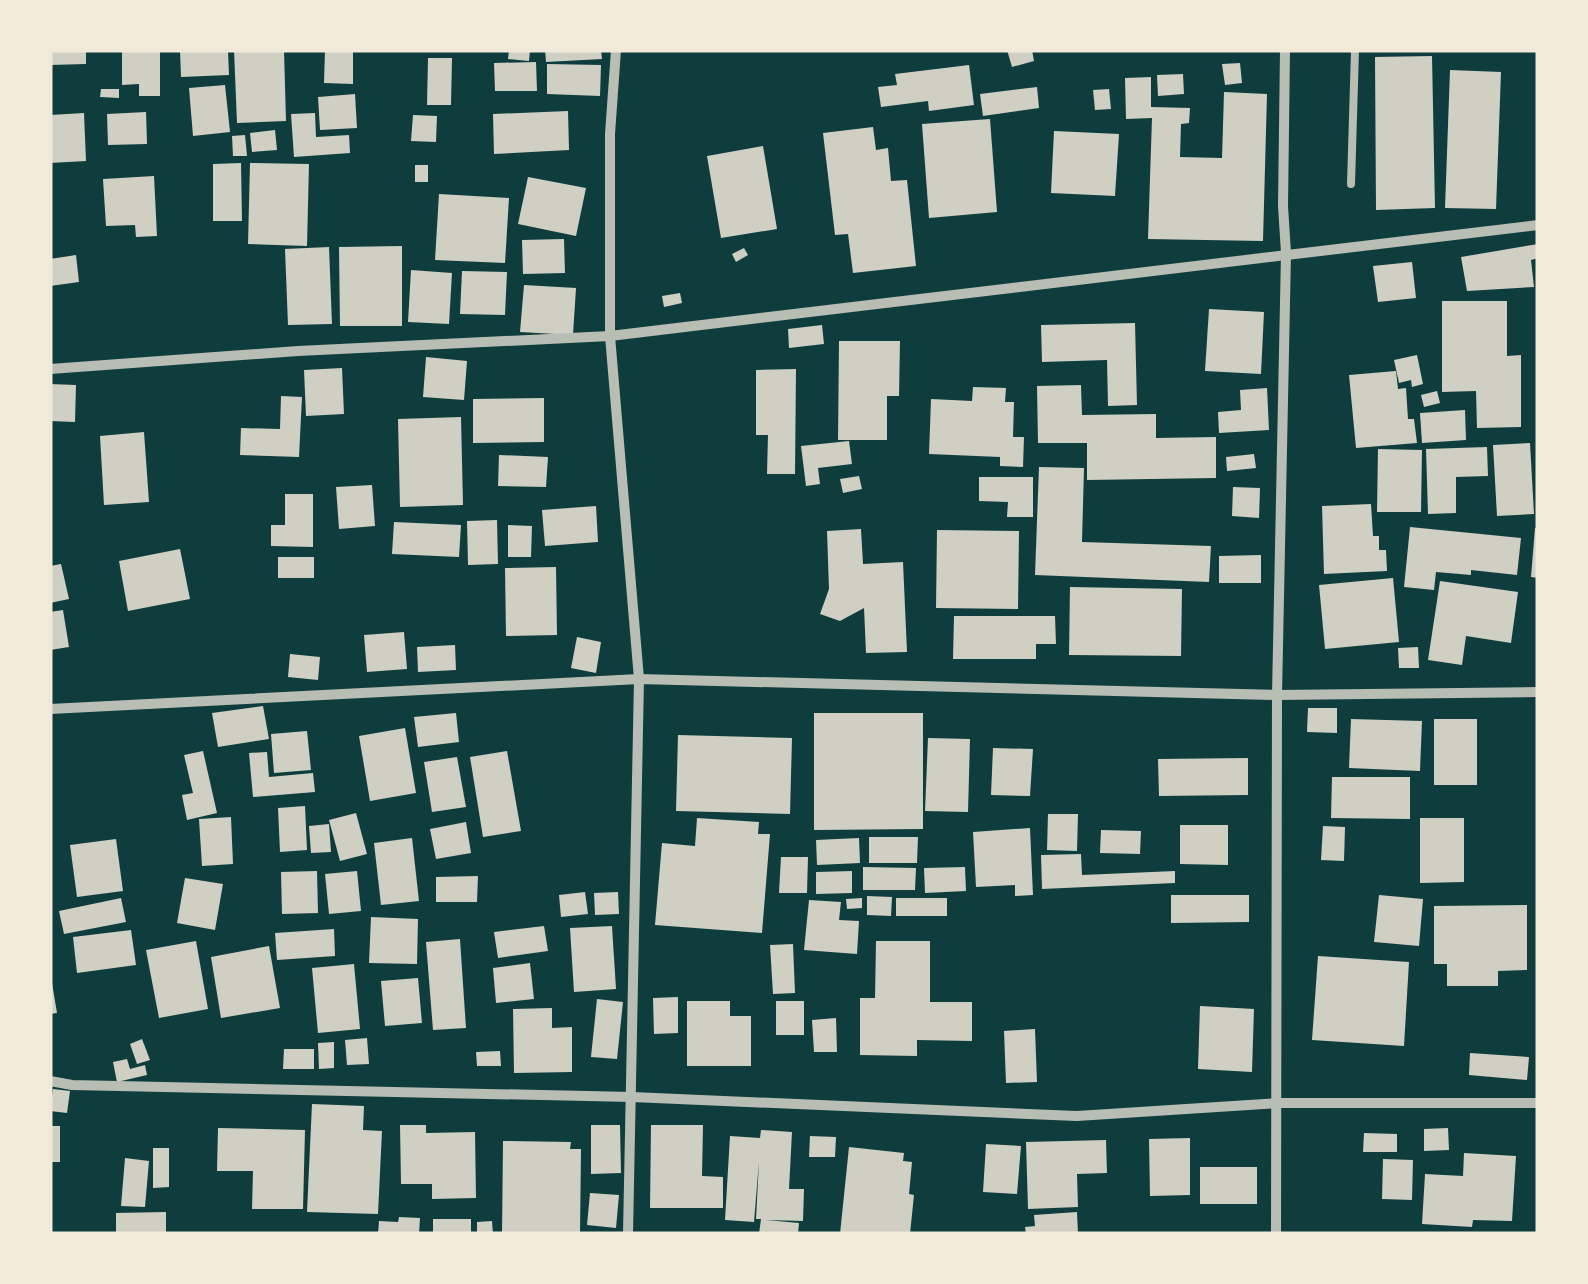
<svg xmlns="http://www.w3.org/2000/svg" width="1588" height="1284" font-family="Montserrat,sans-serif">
	<rect width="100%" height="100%" fill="#0f3d3e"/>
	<g fill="#cfcfc3">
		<path d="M50,50H86V64L50,65Z"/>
		<path d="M122,50H160V96H139V84L122,85Z"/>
		<path d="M180,50H228L229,75L181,77Z"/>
		<path d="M234,50H284L286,121L237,123Z"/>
		<path d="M325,50H353V84L324,83Z"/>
		<path d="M509,50H530L529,61L508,59Z"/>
		<path d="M545,50H601L602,59L546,62Z"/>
		<path d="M1007,50H1032L1034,61L1012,67Z"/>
		<path d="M1432,56L1435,208L1376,210L1375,57Z"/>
		<path d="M428,58H452L451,105H427Z"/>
		<path d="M536,62L537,91H495L494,63Z"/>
		<path d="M1240,63L1242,83L1225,85L1222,64Z"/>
		<path d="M547,64L601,65L600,96L547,94Z"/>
		<path d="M969,65L974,105L929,111L928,101L881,107L878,87L897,85L895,74Z"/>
		<path d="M1450,70L1501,72L1496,209L1445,208Z"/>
		<path d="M1183,74L1184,94L1158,96L1157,75Z"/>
		<path d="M1151,77V107L1190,108L1189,123L1181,124L1180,157L1222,158L1224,92L1267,94L1263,241L1148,239L1152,118L1126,119L1125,78Z"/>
		<path d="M225,85L230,132L193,136L189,88Z"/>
		<path d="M1037,87L1039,108L983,116L980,94Z"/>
		<path d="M101,89H119V98L100,97Z"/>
		<path d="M1109,89L1111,109L1095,110L1093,90Z"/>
		<path d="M355,94L357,128L320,130L318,97Z"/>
		<path d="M568,111L569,150L494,154L493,114Z"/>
		<path d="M146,112L147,144L108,145L107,114Z"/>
		<path d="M84,113L86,161L50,163V115Z"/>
		<path d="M315,113L316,137L349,135L350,153L294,157L291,114Z"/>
		<path d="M413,115L437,116L436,142L411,141Z"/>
		<path d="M990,119L997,212L929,218L922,124Z"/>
		<path d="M873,127L876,150L888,148L891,181L907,180L916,266L853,273L848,234L835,235L823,133Z"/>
		<path d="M275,130L277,150L252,152L250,133Z"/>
		<path d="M1054,131L1119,134L1115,196L1051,193Z"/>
		<path d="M245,135L247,156H233L232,136Z"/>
		<path d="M763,146L777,229L721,238L707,156Z"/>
		<path d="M241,163L242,221H213V164Z"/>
		<path d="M250,163L309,164L307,246L248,244Z"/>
		<rect x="415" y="165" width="13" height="17"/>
		<path d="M154,176L157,236L136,237L135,225L106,226L103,179Z"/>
		<path d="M528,177L586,188L576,236L518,224Z"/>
		<path d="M439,194L509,198L505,263L435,260Z"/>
		<path d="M564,239L565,273L523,274L522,240Z"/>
		<path d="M1538,244V258L1531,260L1534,287L1467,291L1461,257Z"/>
		<path d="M402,246V326H340L339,247Z"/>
		<path d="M329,247L332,324L288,325L285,249Z"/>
		<path d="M744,248L748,255L736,262L732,254Z"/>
		<path d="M76,255L79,282L50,286V259Z"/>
		<path d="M1412,262L1416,298L1378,302L1373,266Z"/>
		<path d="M411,270L452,273L449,324L408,322Z"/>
		<path d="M462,271L507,272L505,315L460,314Z"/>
		<path d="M524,285L576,288L573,335L520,332Z"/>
		<path d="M680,293L682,303L664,307L662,296Z"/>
		<path d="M1442,301H1507V356L1521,355V427L1477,428L1476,391L1442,392Z"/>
		<path d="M1209,309L1264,312L1261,374L1205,371Z"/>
		<path d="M1135,323L1137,405L1108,406L1107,360L1042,362L1041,325Z"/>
		<path d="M822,325L824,344L789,348L788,329Z"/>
		<path d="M839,341H900L899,396H887V440H838Z"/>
		<path d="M1417,355L1423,384L1412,387L1411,380L1399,383L1394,360Z"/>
		<path d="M426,357L467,361L464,400L423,397Z"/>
		<path d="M342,368L344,414L306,416L304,370Z"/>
		<path d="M796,369L795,474H767L768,435H756V370Z"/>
		<path d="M1396,371L1398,389L1406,388L1408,419H1414L1417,443L1356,448L1349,375Z"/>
		<path d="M50,384L76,385L75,422L50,421Z"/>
		<path d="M1081,385L1082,415L1156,414V438L1216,437V478L1087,480V443H1038L1037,386Z"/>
		<path d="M973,387L1006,388L1005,402H1014L1013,437H1024L1023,467L1000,466V457L929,454L931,399L972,401Z"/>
		<path d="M1267,388L1269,430L1219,433L1218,412L1241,410L1240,390Z"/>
		<path d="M1437,391L1440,403L1424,407L1421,395Z"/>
		<path d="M281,396L302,397L299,457L240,455L241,428L280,429Z"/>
		<path d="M544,398V442L473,443V399Z"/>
		<path d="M1465,410L1466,440L1422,443L1420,413Z"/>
		<path d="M461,417L463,505L400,507L398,419Z"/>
		<path d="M144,432L149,502L104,505L100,436Z"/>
		<path d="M849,441L852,464L818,468L820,484L806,486L801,446Z"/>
		<path d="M1530,443L1534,514L1497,516L1493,445Z"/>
		<path d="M1487,447L1488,476L1456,477V513L1428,514L1426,449Z"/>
		<path d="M1378,449L1422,450L1421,512H1377Z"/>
		<path d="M1254,454L1256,468L1227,471L1226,457Z"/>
		<path d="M499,455L548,457L546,487L498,486Z"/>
		<path d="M1039,467L1084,468L1082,542L1211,546L1209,582L1035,575Z"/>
		<path d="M859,476L862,489L843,493L840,479Z"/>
		<path d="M979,477H1033V517H1007L1008,502L979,501Z"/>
		<path d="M372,485L375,526L339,529L336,487Z"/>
		<path d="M1233,487L1260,488L1259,518L1232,516Z"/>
		<path d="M285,494H313V547L271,546V525H285Z"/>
		<path d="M1371,504L1373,536H1379V550H1386L1387,571L1324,574L1322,506Z"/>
		<path d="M596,506L598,542L545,546L542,510Z"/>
		<path d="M497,520L498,564L468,565L467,521Z"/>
		<path d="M394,522L461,525L459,557L392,554Z"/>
		<path d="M508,525L532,526L531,557H508Z"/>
		<path d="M1410,527L1521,538L1517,575L1471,570V575L1436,572L1434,590L1404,587Z"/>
		<path d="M1535,528H1538V578L1531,577Z"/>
		<path d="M861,529L863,564L903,562L907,652L866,653L864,608L840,621L820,614L829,589L827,531Z"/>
		<path d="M937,530L1019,531L1018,609L936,608Z"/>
		<path d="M180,549L190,599L128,611L119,561Z"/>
		<path d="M1261,555V583H1219V556Z"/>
		<rect x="278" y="557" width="36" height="21"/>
		<path d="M61,564L69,599L50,603V566Z"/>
		<path d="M556,567L557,635L506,636L505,568Z"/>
		<path d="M1393,578L1399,642L1325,649L1319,585Z"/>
		<path d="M1440,581L1518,592L1511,643L1466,636L1462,665L1428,660Z"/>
		<path d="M1070,587L1182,589L1181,656L1069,655Z"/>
		<path d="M63,610L69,647L50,650V612Z"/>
		<path d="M954,616H1055L1056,644H1036V659H953Z"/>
		<path d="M404,632L407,669L367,672L364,635Z"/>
		<path d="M577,637L601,642L596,673L571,668Z"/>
		<path d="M455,645L456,670L418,672L417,647Z"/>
		<path d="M1418,647L1419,668H1399L1398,648Z"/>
		<path d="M290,654L320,657L318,680L288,677Z"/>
		<path d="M263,706L269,739L218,747L212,713Z"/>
		<path d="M1308,708H1337V733L1307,732Z"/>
		<path d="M456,713L459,742L418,747L414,717Z"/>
		<path d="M814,713H923V829L814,830Z"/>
		<path d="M1351,719L1422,721L1420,771L1349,768Z"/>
		<rect x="1434" y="719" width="43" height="66"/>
		<path d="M405,728L416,793L370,801L359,736Z"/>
		<path d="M307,731L311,770L274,773L271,734Z"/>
		<path d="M678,735L792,738L790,814L676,811Z"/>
		<path d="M928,738L970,739L968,812L925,811Z"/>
		<path d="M993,748L1033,749L1030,796L991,795Z"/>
		<path d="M203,751L217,813L187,820L182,795L193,793L184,755Z"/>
		<path d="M507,751L521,831L483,837L470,757Z"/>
		<path d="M267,752L269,777L313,773L315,792L253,797L249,753Z"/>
		<path d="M457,757L466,807L432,812L424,762Z"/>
		<path d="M1248,758V795L1159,796L1158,759Z"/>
		<path d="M1332,777H1410V819L1331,818Z"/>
		<path d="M305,806L307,850L280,852L278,808Z"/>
		<path d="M356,813L367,854L340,861L329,820Z"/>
		<path d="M1048,814H1078L1077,851L1047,850Z"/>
		<path d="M231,817L233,864L202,866L199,819Z"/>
		<path d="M697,818L759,822L758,834H770L762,933L655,925L662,843L695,846Z"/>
		<path d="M1420,818H1464V882L1420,883Z"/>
		<path d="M466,822L471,853L436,859L430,829Z"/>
		<path d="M329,824L331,852L311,853L309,826Z"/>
		<path d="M1180,825H1228V865L1180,864Z"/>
		<path d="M1323,826L1345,827L1344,861L1321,860Z"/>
		<path d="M1030,828L1033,895L1015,896V885L976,887L973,832Z"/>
		<path d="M1101,830L1141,831L1140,854L1100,853Z"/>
		<path d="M869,837H918L917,863H869Z"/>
		<path d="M412,838L419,901L381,905L374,843Z"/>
		<path d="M859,838L860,863L817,865L816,840Z"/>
		<path d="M116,839L123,891L77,897L70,845Z"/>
		<path d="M1081,854L1082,875L1175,871V883L1042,889L1041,855Z"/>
		<path d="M781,857H808L807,893H779Z"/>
		<path d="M863,867L916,868L915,890H863Z"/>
		<path d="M965,867L966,891L925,893L924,868Z"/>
		<path d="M317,871L318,913L282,914L281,872Z"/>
		<path d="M357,871L361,911L329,914L325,874Z"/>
		<path d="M852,871V893L816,894V872Z"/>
		<path d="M478,876L477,902H436V877Z"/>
		<path d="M185,878L223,884L215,930L177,923Z"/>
		<path d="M585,892L588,914L561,917L559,895Z"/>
		<path d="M618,892L619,914L595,915L594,893Z"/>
		<path d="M1171,895H1249V922L1171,923Z"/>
		<path d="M1379,895L1423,899L1419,946L1374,942Z"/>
		<path d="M867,896L892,897L891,916L867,915Z"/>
		<path d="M121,898L126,922L64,934L59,911Z"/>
		<path d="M862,898V908L847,909L846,899Z"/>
		<rect x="896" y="898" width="51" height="18"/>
		<path d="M809,900L841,902L839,920L859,921L857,954L804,950Z"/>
		<path d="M1527,905V970L1498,971V986H1447V964H1434V906Z"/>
		<path d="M371,917L418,919L417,964L369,963Z"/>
		<path d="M544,926L548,951L498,958L494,932Z"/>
		<path d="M612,926L616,989L574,992L570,928Z"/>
		<path d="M334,929L335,956L277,960L275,933Z"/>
		<path d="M131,930L136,965L77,973L73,937Z"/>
		<path d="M460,939L466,1028L433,1030L426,942Z"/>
		<path d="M196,941L208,1009L159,1018L146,950Z"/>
		<path d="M876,941H930V1002H972V1041L917,1040V1056L860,1055V998H875Z"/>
		<path d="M793,944L795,993L773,994L770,945Z"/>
		<path d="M269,946L280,1008L221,1018L211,957Z"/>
		<path d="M1318,956L1409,962L1404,1046L1312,1040Z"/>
		<path d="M530,963L534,999L496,1003L493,968Z"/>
		<path d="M354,964L360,1029L318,1033L312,968Z"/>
		<path d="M418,978L422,1023L385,1026L381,981Z"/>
		<path d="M50,983H52L57,1013L50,1014Z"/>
		<path d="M678,997V1033L654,1034L653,998Z"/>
		<path d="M597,999L623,1002L617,1059L591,1057Z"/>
		<path d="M687,1001H730V1016H751V1066H687Z"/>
		<rect x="776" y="1001" width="28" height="34"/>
		<path d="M1200,1006L1254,1009L1252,1072L1198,1069Z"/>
		<path d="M552,1008V1028L572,1027V1072L514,1073L513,1009Z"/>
		<path d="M836,1018L837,1052H814L812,1020Z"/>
		<path d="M1035,1029L1037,1082L1006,1083L1004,1031Z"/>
		<path d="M367,1038L369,1064L347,1065L345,1040Z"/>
		<path d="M142,1039L150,1060L137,1064L130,1044Z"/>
		<path d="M334,1042V1068L319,1069L318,1043Z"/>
		<path d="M284,1049H314V1069H283Z"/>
		<path d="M500,1051L501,1066H477L476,1052Z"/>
		<path d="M1470,1053L1529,1057L1527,1080L1469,1075Z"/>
		<path d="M127,1059L130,1069L145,1065L147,1075L117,1082L113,1062Z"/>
		<path d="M53,1089L70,1091L67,1113L50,1111Z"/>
		<path d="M312,1104L364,1106L363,1130L382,1131L378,1214L307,1212Z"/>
		<path d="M400,1125H426V1133L475,1132L476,1198L432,1199V1184H401Z"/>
		<path d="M591,1125H620L621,1173L591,1174Z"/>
		<path d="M651,1125H703L702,1176L723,1177V1208H650Z"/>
		<rect x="50" y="1126" width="10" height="36"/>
		<path d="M218,1128L305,1130L303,1209H252L253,1171H217Z"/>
		<path d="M1448,1128L1449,1150L1424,1151V1129Z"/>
		<path d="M761,1130L792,1132L789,1189H804L803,1221L766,1220L799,1223L798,1234H759L761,1219H756L759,1161L754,1222L725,1220L730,1136L760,1138Z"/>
		<path d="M1364,1133L1397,1134V1152H1363Z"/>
		<path d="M810,1136L836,1137L835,1157H809Z"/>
		<path d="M1190,1138V1195L1150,1196L1149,1139Z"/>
		<path d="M1106,1140L1107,1173L1077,1174L1078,1207L1028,1209L1026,1142Z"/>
		<path d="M503,1141L571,1142L570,1149H581L580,1234H502Z"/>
		<path d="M986,1144L1021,1146L1017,1194L983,1192Z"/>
		<path d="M849,1147L904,1153L903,1161L912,1162L909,1194L914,1195L910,1234H840Z"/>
		<path d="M153,1148H169V1187L153,1188Z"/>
		<path d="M1464,1153L1516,1156L1512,1221L1473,1220L1472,1227L1422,1224L1425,1174L1463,1176Z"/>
		<path d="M125,1158L149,1161L145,1207L121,1206Z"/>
		<path d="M1383,1159L1413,1160L1412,1200L1382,1199Z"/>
		<rect x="1200" y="1167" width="57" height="37"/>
		<path d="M590,1193L619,1195L616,1228L587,1225Z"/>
		<path d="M166,1212V1234H116V1213Z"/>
		<path d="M1077,1212L1078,1234H1026L1025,1227L1035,1226L1034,1215Z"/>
		<path d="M399,1217L420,1218L419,1234H378L379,1221L398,1222Z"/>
		<rect x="433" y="1219" width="38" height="15"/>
		<path d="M492,1221L493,1234H477V1222Z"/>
	</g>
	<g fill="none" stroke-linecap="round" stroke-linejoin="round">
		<path stroke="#b8beb3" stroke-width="8" d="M1351,184L1355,50"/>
		<g stroke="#b8beb3" stroke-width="10">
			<path d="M616,50L610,134V336L639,679L628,1234"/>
			<path d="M50,369L298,351L610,336L1538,225"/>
			<path d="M50,709L639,679L1277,695L1538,692"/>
			<path d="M50,1081L72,1085L632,1097L1077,1116L1278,1103H1538"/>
			<path d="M1276,1234L1277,695L1286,253L1283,206L1285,50"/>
		</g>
	</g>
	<rect width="1588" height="1284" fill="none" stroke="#f1e9da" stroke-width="105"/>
</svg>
